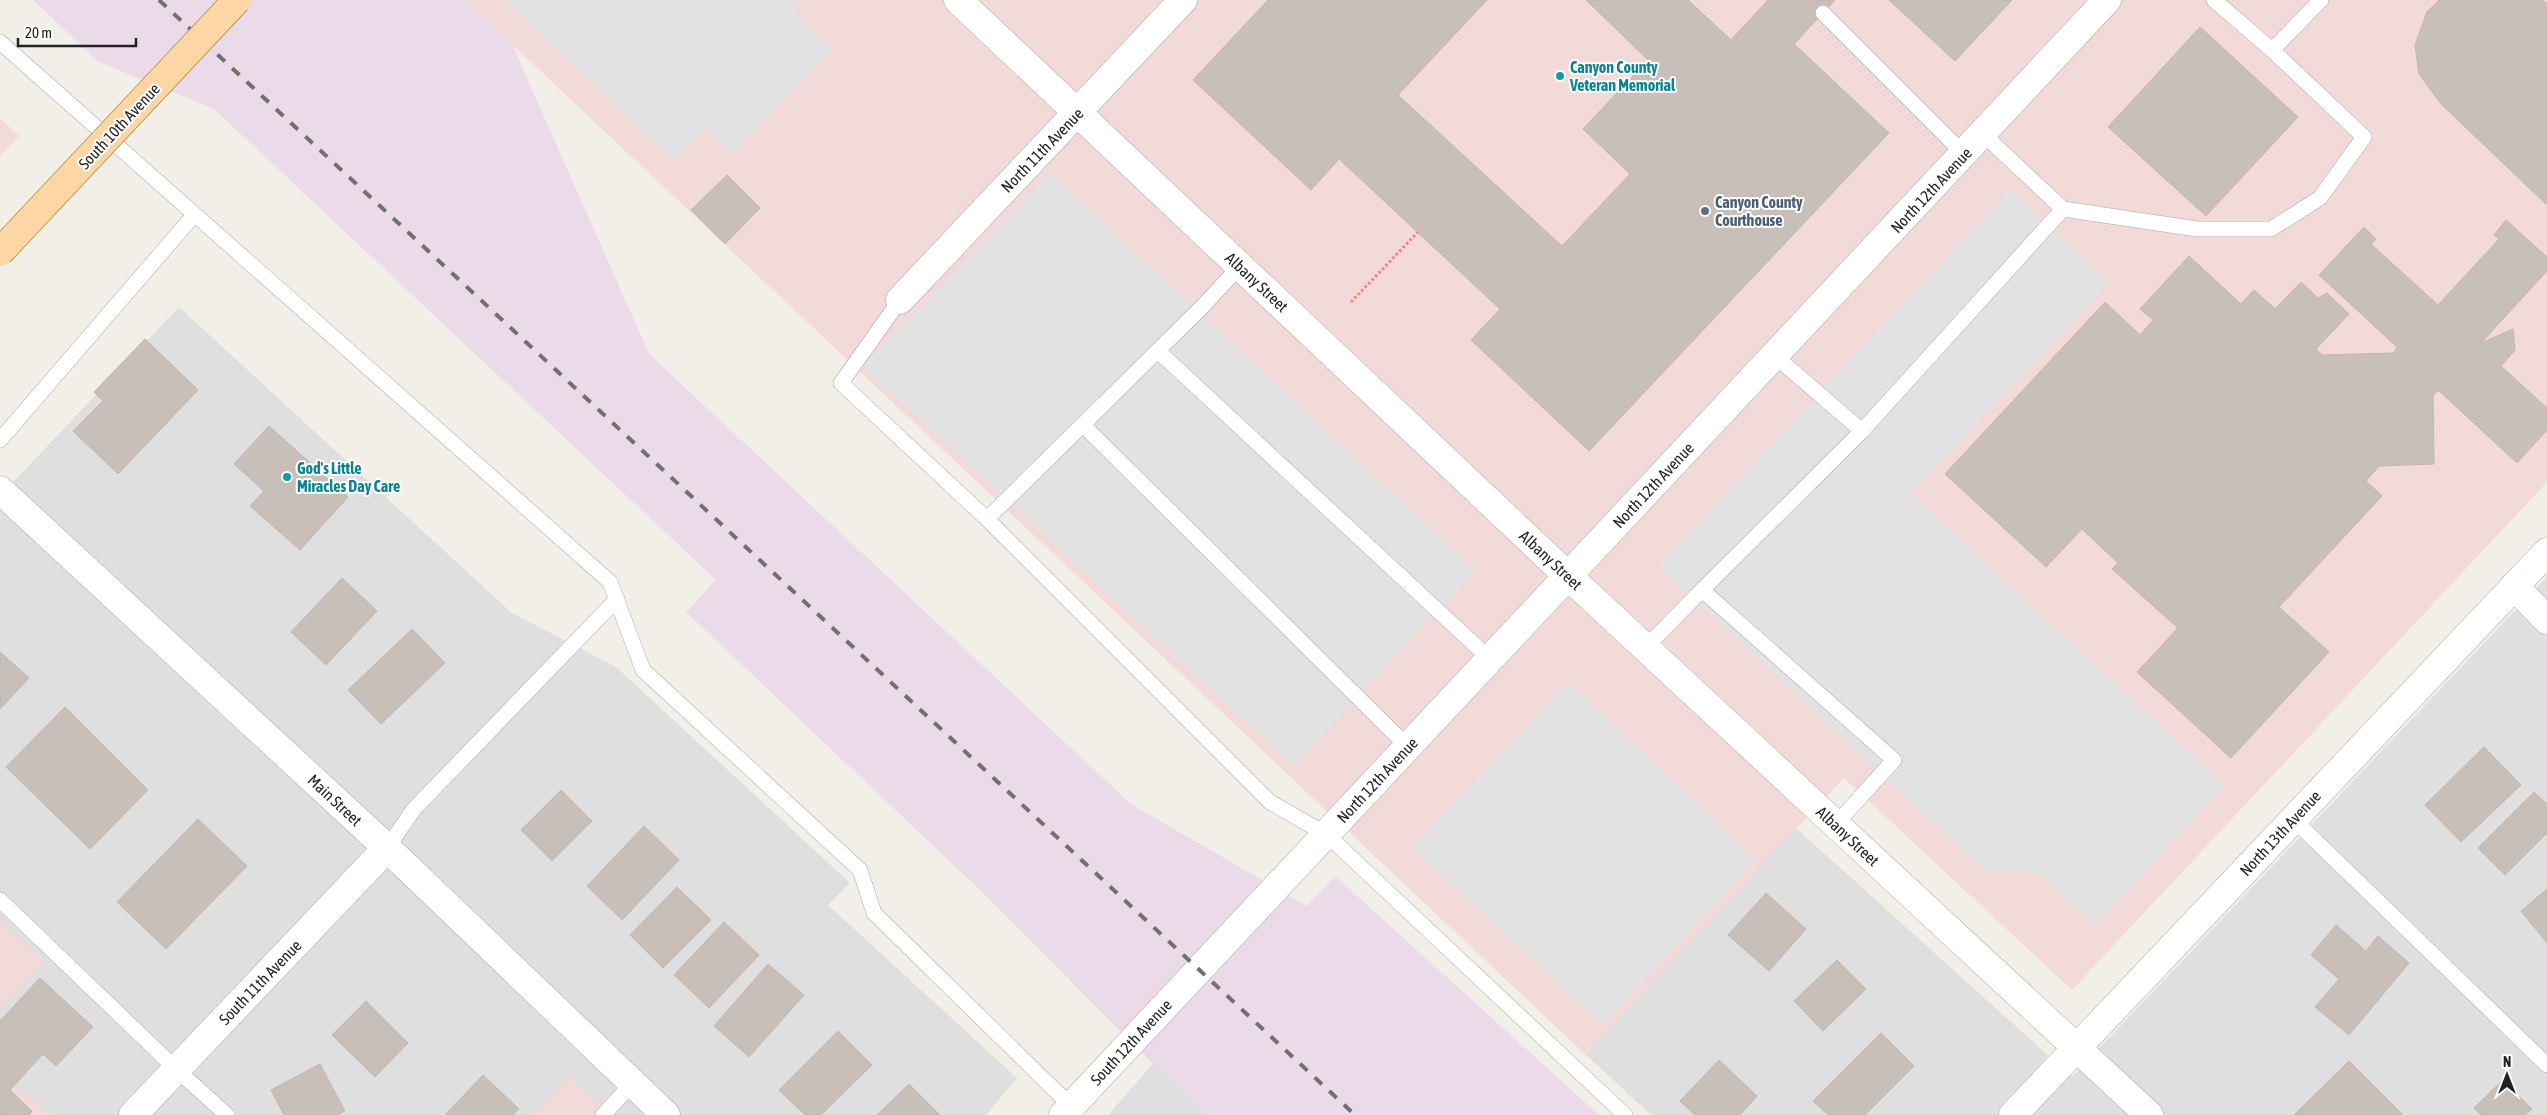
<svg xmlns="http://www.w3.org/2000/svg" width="2547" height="1115" font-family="'Asap Condensed',sans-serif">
	<rect width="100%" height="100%" fill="#f2efe9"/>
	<g fill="#e0dfdf">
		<path d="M179,307L512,613L616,667L850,883L828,905L1017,1078L986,1115H610L569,1077L534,1115H50L0,1071V1009L44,961L0,921V496Z"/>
		<path d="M2547,577V1115H1651L1585,1054L1796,828L2072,1077Z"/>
		<path d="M1153,1064L1208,1115H1108Z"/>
	</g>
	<g fill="#f2dad9">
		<path d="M465,0H2547V482L2072,990L1844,778L1585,1054Z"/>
		<path d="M0,118L19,136L0,156Z"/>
		<path d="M0,921L44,961L0,1009Z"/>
		<path d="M0,1071L50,1115H0Z"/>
		<path d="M569,1077L610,1115H534Z"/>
	</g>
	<path fill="#ebdbe8" d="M33,0H465L512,44L649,354L1131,804L1307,906L1335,876L1599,1115H1208L1153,1064L982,892L686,612L716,580L214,109L99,62Z"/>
	<g fill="#e2e2e2">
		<path d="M504,0H804L793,12L833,49L733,154L705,128L674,161Z"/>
		<path d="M1051,174L1476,571L1293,766L862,366Z"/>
		<path d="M2010,190L2109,282L1911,494L2225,786L2094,925L2039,873L1985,871L1658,566Z"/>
		<path d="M1568,682L1756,860L1602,1025L1412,848Z"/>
	</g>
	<g fill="#c7bfb8" stroke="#c4b6ab">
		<path d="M1268,0H1487L1398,95L1562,246L1630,174L1583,129L1648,60L1586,0H1688L1731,40L1768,0H1835L1794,44L1889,133L1589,451L1471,340L1500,309L1339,159L1311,190L1193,80Z"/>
		<path d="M1889,0H2012L1955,61Z"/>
		<path d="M2439,0H2543L2547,4V205L2441,104L2419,74L2415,45L2427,12Z"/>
		<path d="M2200,27L2298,117L2206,216L2108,127Z"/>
		<path d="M727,175L760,208L725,244L691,210Z"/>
		<path d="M2506,220L2547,257V271L2481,343L2513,329L2515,350L2501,366L2547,408V430L2517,463L2438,390L2433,396L2434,464L2379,466L2366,481L2382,496L2279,607L2329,652L2231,758L2137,672L2178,628L2112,569L2118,563L2082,529L2046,567L1945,474L2105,302L2140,335L2153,320L2140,309L2189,256L2241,304L2254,290L2275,309L2301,282L2318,298L2327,293L2349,314L2316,349L2322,355L2394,353L2397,347L2319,275L2364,227L2376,239L2371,244L2438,305L2499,239L2494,235Z"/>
		<path d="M145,339L198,390L118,474L73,431L103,401L94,392Z"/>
		<path d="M269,426L348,497L300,550L250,506L264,491L234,464Z"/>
		<path d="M342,578L377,611L326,665L291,632Z"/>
		<path d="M412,629L445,663L381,724L348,690Z"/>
		<path d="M0,652L29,678L0,709Z"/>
		<path d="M65,707L148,790L90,849L6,767Z"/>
		<path d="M2484,747L2521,785L2461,842L2425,805Z"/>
		<path d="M561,790L592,821L552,861L521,830Z"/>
		<path d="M2534,792L2547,804V833L2505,875L2478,848Z"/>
		<path d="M198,819L247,866L166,949L117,902Z"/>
		<path d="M644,826L679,860L622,920L587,886Z"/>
		<path d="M677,887L711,920L663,968L630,935Z"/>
		<path d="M2547,889V943L2521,911Z"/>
		<path d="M1766,893L1806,929L1769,971L1728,935Z"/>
		<path d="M724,922L759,955L709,1008L674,975Z"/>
		<path d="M2336,925L2366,951L2378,936L2409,963L2349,1035L2315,1007L2339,979L2311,955Z"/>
		<path d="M1837,960L1866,989L1823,1031L1794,1001Z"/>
		<path d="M768,964L804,995L749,1057L714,1026Z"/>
		<path d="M40,978L93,1027L56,1066L43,1054L10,1090L32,1111L29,1115H0V1021Z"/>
		<path d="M366,1001L408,1043L375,1077L332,1035Z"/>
		<path d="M838,1031L872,1065L821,1115H805L779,1090Z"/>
		<path d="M1881,1033L1914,1066L1865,1115H1828L1813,1101Z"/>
		<path d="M1719,1060L1757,1096L1740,1115H1695L1680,1101Z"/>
		<path d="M2349,1061L2403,1115H2294Z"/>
		<path d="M320,1064L345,1111L336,1115H284L271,1090Z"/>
		<path d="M483,1075L519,1109L513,1115H445Z"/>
		<path d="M2503,1080L2532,1109L2525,1115H2481L2474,1108Z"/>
		<path d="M909,1084L940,1115H877Z"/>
	</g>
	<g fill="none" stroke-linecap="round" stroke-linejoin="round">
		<defs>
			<g id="service">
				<path d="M1823,13L1964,154"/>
				<path d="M0,42L610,582L643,670L860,870L874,913L1072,1107"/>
				<path d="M2272,50L2321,0"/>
				<path d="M2063,209L2197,229H2271L2320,198L2364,137L2272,50L2214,0"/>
				<path d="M1240,266L1202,307L987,519L1270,802L1326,834L1625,1115"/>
				<path d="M900,300L841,383L987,519"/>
				<path d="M1158,351L1490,659"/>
				<path d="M1083,425L1408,747"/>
				<path d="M1862,431L2063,209L1983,134"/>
				<path d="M0,440L194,215"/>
				<path d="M1702,590L1862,431L1775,356"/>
				<path d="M1645,648L1702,590L1894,760L1836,824"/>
				<path d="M2293,819L2547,1065"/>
				<path d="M387,848L414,809L617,599"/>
				<path d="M0,900L176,1069L227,1115"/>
				<path d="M603,1115L633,1083"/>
			</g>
			<g id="minor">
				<path d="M958,0L1568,576L2149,1115"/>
				<path d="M900,300L1183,0"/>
				<path d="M0,490L387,848L666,1115"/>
				<path d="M2514,586L2547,620"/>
				<path d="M133,1115L387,848"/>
				<path d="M1063,1115L2107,0"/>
				<path d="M2013,1115L2547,552"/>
			</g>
		</defs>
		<use href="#service" stroke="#a9a9a9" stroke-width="16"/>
		<use href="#minor" stroke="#a9a9a9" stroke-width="29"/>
		<path stroke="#fa8072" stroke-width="3" stroke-dasharray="2.5 2.5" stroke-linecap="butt" d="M1351,302L1418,232"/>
		<use href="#service" stroke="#fff" stroke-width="15"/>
		<use href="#minor" stroke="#fff" stroke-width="28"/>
		<path stroke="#707070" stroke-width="4" stroke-dasharray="10 10" stroke-linecap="butt" d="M159,0L1355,1115"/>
		<defs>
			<path id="primary-bridge" d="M0,252L237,0"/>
		</defs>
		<use href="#primary-bridge" stroke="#a06b00" stroke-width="29" stroke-linecap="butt"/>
		<use href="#primary-bridge" stroke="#fcd6a4" stroke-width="28"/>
	</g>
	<g fill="#0f9aa8" stroke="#fff" stroke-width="2">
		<circle cx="1560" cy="76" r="5"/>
		<circle cx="287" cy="477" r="5"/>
	</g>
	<circle fill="#5c6f8a" stroke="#fff" stroke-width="2" cx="1705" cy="211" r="5"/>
	<g text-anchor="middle" stroke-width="4" stroke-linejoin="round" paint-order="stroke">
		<g font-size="16" font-weight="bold" fill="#0d838f" stroke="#fff" text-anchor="start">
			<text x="1570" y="73">Canyon County<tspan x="1570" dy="18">Veteran Memorial</tspan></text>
			<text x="297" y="474">God's Little<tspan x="297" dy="18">Miracles Day Care</tspan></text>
		</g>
		<g font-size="16" fill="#222" stroke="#fff">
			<text transform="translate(119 126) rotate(-47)" y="6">South 10th Avenue</text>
			<text transform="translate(1042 150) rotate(-46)" y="6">North 11th Avenue</text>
			<text transform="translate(1931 190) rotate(-47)" y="6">North 12th Avenue</text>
			<text transform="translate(1257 282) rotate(43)" y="6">Albany Street</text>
			<text transform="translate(1653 485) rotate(-47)" y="6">North 12th Avenue</text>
			<text transform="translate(1551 560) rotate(43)" y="6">Albany Street</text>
			<text transform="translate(1377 780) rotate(-47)" y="6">North 12th Avenue</text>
			<text transform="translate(335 800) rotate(43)" y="6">Main Street</text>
			<text transform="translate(2280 833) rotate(-47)" y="6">North 13th Avenue</text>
			<text transform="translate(1848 836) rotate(43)" y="6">Albany Street</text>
			<text transform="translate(260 982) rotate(-46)" y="6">South 11th Avenue</text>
			<text transform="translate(1131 1042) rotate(-47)" y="6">South 12th Avenue</text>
		</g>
		<g font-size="16" font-weight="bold" fill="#4e5e75" stroke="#fff" text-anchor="start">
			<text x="1715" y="208">Canyon County<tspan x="1715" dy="18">Courthouse</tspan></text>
		</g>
	</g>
	<g transform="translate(2507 1075)" stroke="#ffffff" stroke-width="4" paint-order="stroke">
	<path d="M0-4L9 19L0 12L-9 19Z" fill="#222222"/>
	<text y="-8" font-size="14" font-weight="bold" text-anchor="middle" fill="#222222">N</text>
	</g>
	<path d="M18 38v8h118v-8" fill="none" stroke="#222222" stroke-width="2.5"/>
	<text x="25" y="38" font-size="15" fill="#222222" stroke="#ffffff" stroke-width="4" paint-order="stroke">20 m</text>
</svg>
